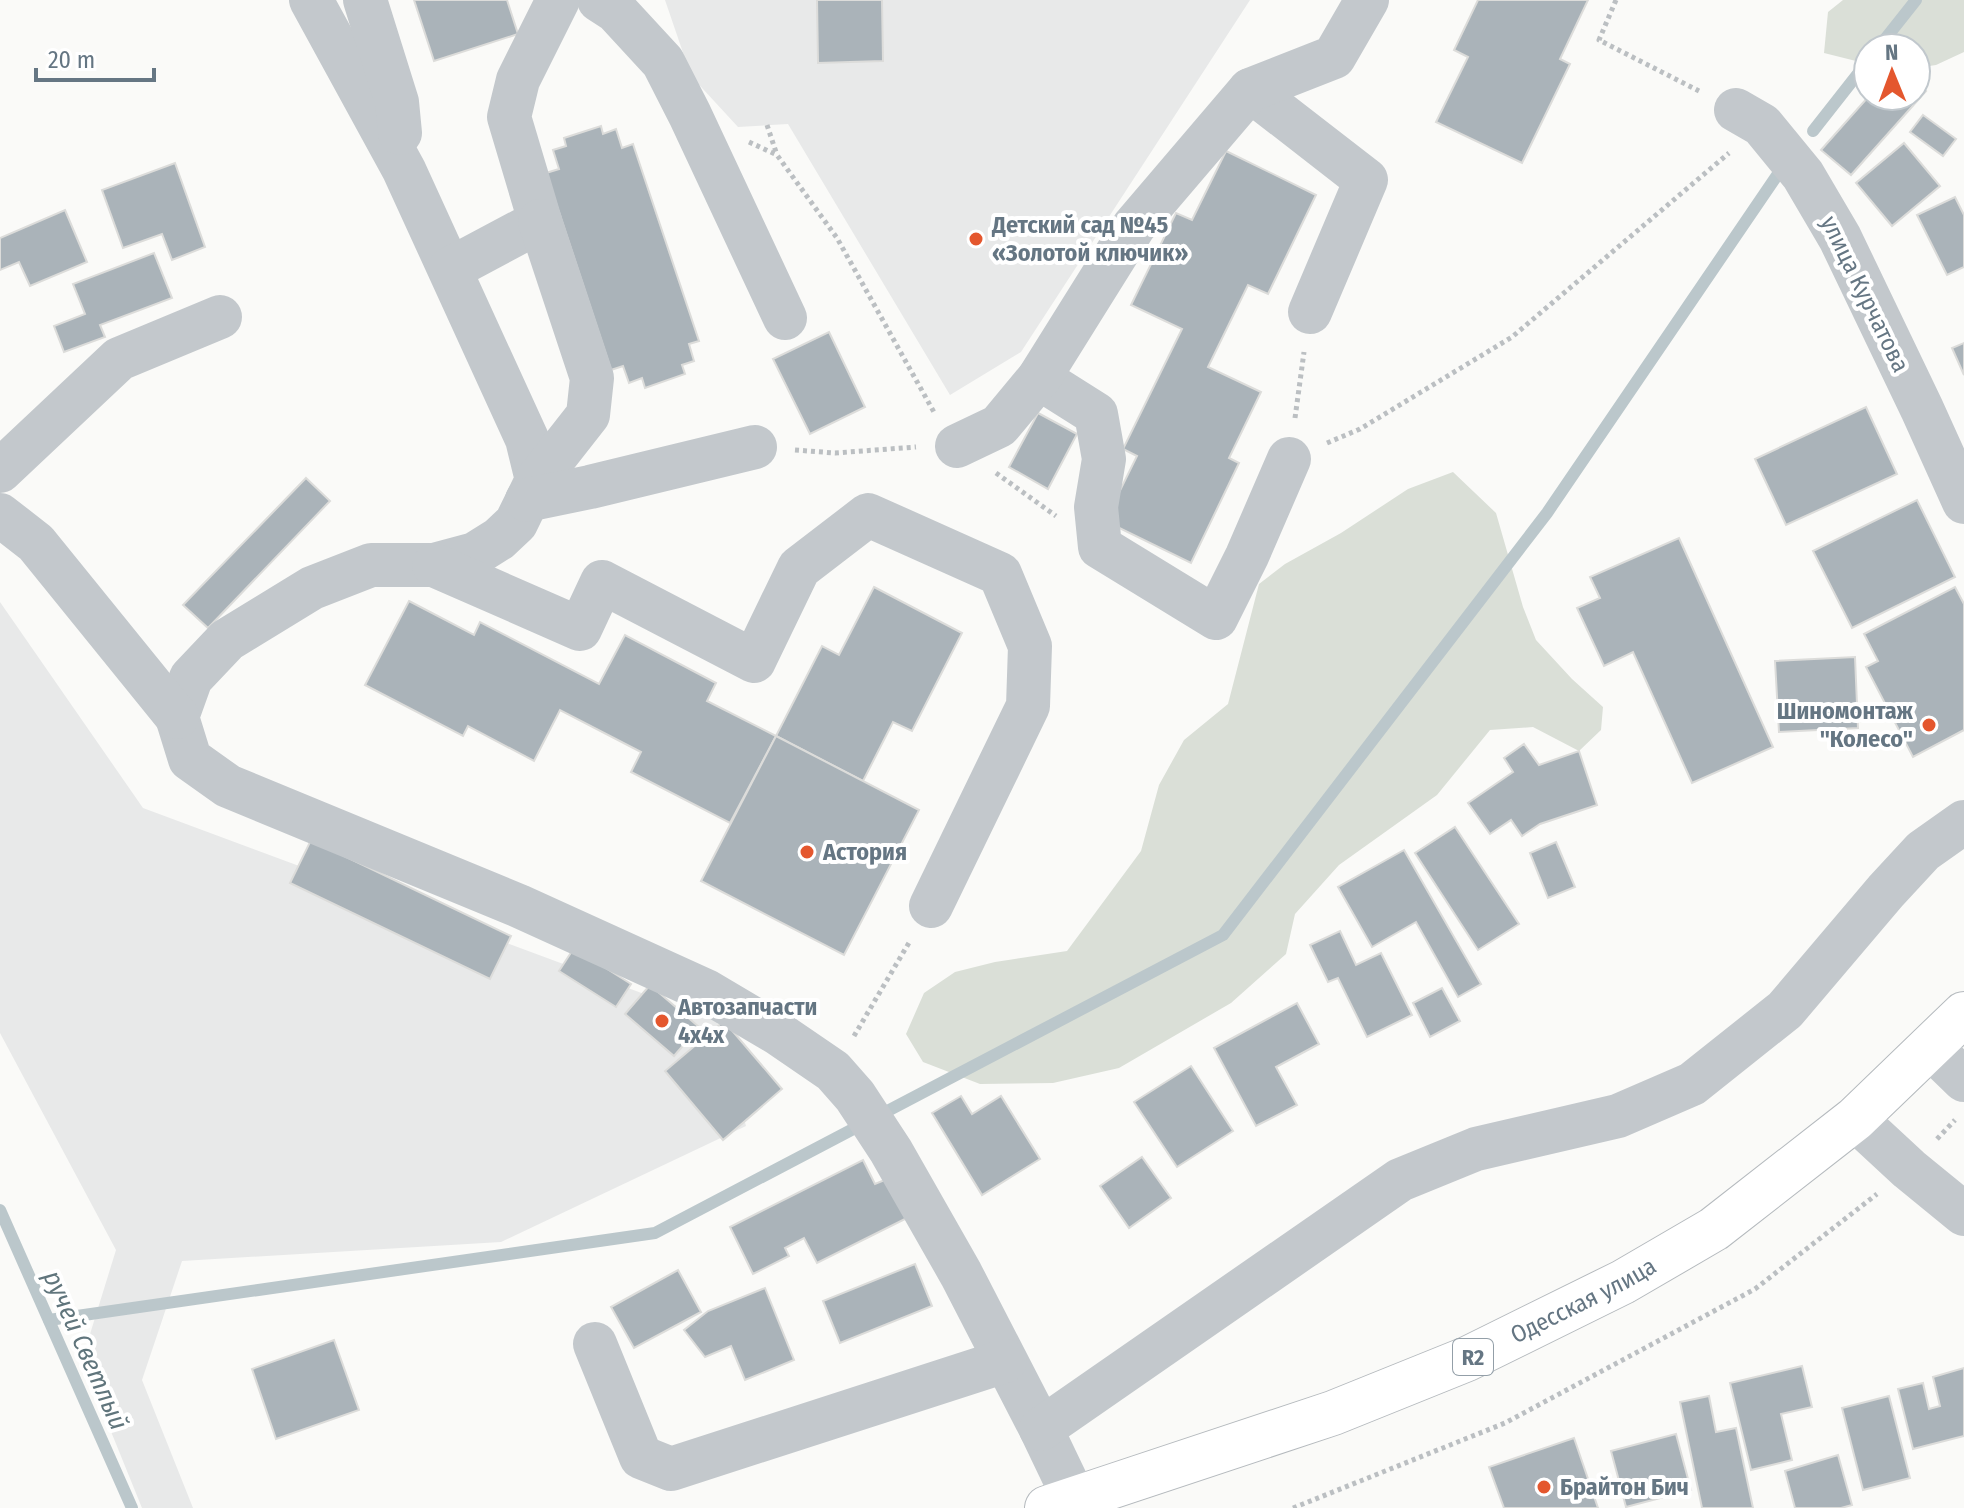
<svg xmlns="http://www.w3.org/2000/svg" width="1964" height="1508" font-family="'Fira Sans Condensed',sans-serif">
	<rect width="100%" height="100%" fill="#fafaf8"/>
	<g fill="#e8e9e9">
		<path d="M665,0H1250L1021,352L950,395L788,124L738,127L691,76Z"/>
		<path d="M0,602L143,808L717,1021L746,1126L501,1242L182,1261L142,1380L193,1508H142L82,1360L116,1250L0,1033Z"/>
	</g>
	<g fill="#dadfd7">
		<path d="M1843,0H1964V52L1936,65L1916,68V48H1868V64L1824,53L1828,12Z"/>
		<path d="M1453,472L1496,513L1523,607L1536,640L1572,679L1603,707L1601,730L1579,751L1533,727L1490,730L1437,795L1339,865L1295,914L1286,954L1231,1003L1119,1068L1053,1083L980,1084L923,1062L906,1034L924,993L955,972L995,962L1067,951L1141,851L1159,785L1184,740L1228,704L1259,584L1285,564L1341,533L1408,489Z"/>
	</g>
	<g fill="none" stroke-linecap="round" stroke-linejoin="round">
		<g stroke="#bbc7cb" stroke-width="12">
			<path d="M1878,48L1916,0"/>
			<path d="M1813,131L1868,61"/>
			<path d="M0,1210L132,1508"/>
			<path d="M49,1320L655,1233L1223,935L1547,513L1778,174"/>
		</g>
	</g>
	<g fill="#aab3b9" stroke="#dcdcda" stroke-width="2">
		<path d="M414,0H507L518,34L434,61Z"/>
		<path d="M817,0H882L883,61L818,63Z"/>
		<path d="M1478,0H1588L1560,59L1570,64L1522,163L1436,122L1468,57L1454,50Z"/>
		<path d="M1916,82L1926,91L1851,175L1821,150L1869,96H1916Z"/>
		<path d="M1923,115L1956,139L1943,156L1910,132Z"/>
		<path d="M601,126L603,134L616,129L622,148L633,144L699,341L689,344L694,361L682,365L685,374L645,388L642,378L629,383L623,366L611,370L546,173L559,169L553,150L566,146L564,138Z"/>
		<path d="M1904,143L1940,186L1892,226L1856,183Z"/>
		<path d="M1226,151L1316,195L1268,294L1248,285L1208,367L1261,392L1229,458L1239,463L1191,563L1105,521L1137,456L1123,449L1182,329L1131,305L1176,213L1192,220Z"/>
		<path d="M175,163L205,247L172,260L162,234L123,248L102,190Z"/>
		<path d="M1955,197L1964,215V267L1947,275L1917,215Z"/>
		<path d="M65,210L87,262L30,286L19,262L0,270V238Z"/>
		<path d="M154,253L172,298L100,325L105,337L64,352L54,326L85,314L73,284Z"/>
		<path d="M829,332L865,407L810,434L773,359Z"/>
		<path d="M1964,343V375L1952,348Z"/>
		<path d="M1866,407L1897,474L1786,525L1755,459Z"/>
		<path d="M1038,413L1077,434L1048,489L1009,467Z"/>
		<path d="M306,478L330,501L208,628L183,605Z"/>
		<path d="M1917,500L1955,577L1852,628L1813,551Z"/>
		<path d="M1679,538L1773,747L1692,783L1633,652L1604,666L1577,608L1600,598L1590,577Z"/>
		<path d="M874,587L962,633L912,731L893,722L863,781L776,736L822,646L839,655Z"/>
		<path d="M1955,587L1964,604V730L1913,757L1866,667L1878,661L1864,634Z"/>
		<path d="M409,601L474,635L480,622L599,684L625,635L716,683L707,701L776,736L730,823L631,772L641,752L560,710L534,761L468,726L463,736L365,685Z"/>
		<path d="M1855,657L1858,728L1779,732L1775,661Z"/>
		<path d="M776,736L919,810L844,955L701,881Z"/>
		<path d="M1524,744L1539,765L1579,751L1597,805L1540,824L1522,836L1511,820L1490,834L1468,803L1513,772L1504,758Z"/>
		<path d="M1455,827L1519,924L1478,950L1415,853Z"/>
		<path d="M311,840L511,936L490,979L290,883Z"/>
		<path d="M1556,842L1575,887L1548,898L1530,853Z"/>
		<path d="M1404,850L1481,984L1458,997L1416,922L1372,947L1338,887Z"/>
		<path d="M1340,931L1356,965L1381,953L1412,1015L1367,1037L1338,978L1328,982L1310,945Z"/>
		<path d="M574,948L631,984L616,1007L559,971Z"/>
		<path d="M650,985L699,1027L674,1056L625,1014Z"/>
		<path d="M1442,988L1460,1021L1430,1037L1413,1003Z"/>
		<path d="M1297,1003L1319,1044L1276,1067L1297,1105L1256,1126L1214,1048Z"/>
		<path d="M724,1021L782,1089L723,1140L665,1071Z"/>
		<path d="M1191,1066L1233,1131L1177,1167L1134,1102Z"/>
		<path d="M961,1096L972,1114L1001,1096L1040,1159L982,1195L932,1113Z"/>
		<path d="M1142,1157L1171,1198L1129,1228L1100,1186Z"/>
		<path d="M863,1160L875,1184L887,1179L907,1218L817,1263L804,1238L785,1248L789,1256L753,1274L730,1227Z"/>
		<path d="M915,1264L932,1306L840,1343L823,1301Z"/>
		<path d="M678,1270L701,1312L634,1348L611,1307Z"/>
		<path d="M765,1288L794,1360L745,1380L731,1346L705,1357L684,1330L708,1311Z"/>
		<path d="M334,1340L359,1410L276,1439L252,1369Z"/>
		<path d="M1802,1366L1812,1407L1781,1414L1792,1460L1751,1470L1730,1383Z"/>
		<path d="M1964,1368V1436L1913,1449L1898,1389L1923,1383L1929,1409L1940,1406L1933,1377Z"/>
		<path d="M1709,1396L1716,1432L1736,1428L1753,1508H1702L1680,1402Z"/>
		<path d="M1889,1396L1910,1478L1863,1490L1842,1408Z"/>
		<path d="M1676,1434L1691,1490L1626,1507L1611,1451Z"/>
		<path d="M1574,1438L1598,1508H1504L1489,1467Z"/>
		<path d="M1838,1455L1852,1505L1841,1508H1795L1785,1471Z"/>
	</g>
	<g fill="none" stroke-linecap="round" stroke-linejoin="round">
		<defs>
			<g id="major">
				<path id="s1" d="M1047,1508L1333,1413L1467,1359L1623,1282L1714,1229L1855,1119L1964,1014"/>
			</g>
		</defs>
		<use href="#major" stroke="#b5babe" stroke-width="46"/>
		<g stroke="#bbbfc2" stroke-width="5" stroke-dasharray="4 4" stroke-linecap="butt">
			<path d="M1616,0L1599,40L1699,91"/>
			<path d="M767,125L777,155"/>
			<path d="M749,142L777,155L837,238L935,414"/>
			<path d="M1295,418L1304,352"/>
			<path d="M1327,443L1360,429L1512,337L1729,153"/>
			<path d="M795,450L835,453L916,447"/>
			<path d="M996,473L1056,516"/>
			<path d="M854,1036L910,941"/>
			<path d="M1937,1139L1955,1120"/>
			<path d="M1293,1508L1505,1423L1755,1289L1877,1194"/>
		</g>
		<g stroke="#c3c8cc" stroke-width="44">
			<path d="M311,0L404,170L527,439L537,480L516,523L499,539L475,554L434,565H371L312,588L227,640L191,678L177,717L190,759L228,786L519,906L706,991L779,1034L833,1071L855,1096L891,1151L961,1274L1041,1429L1074,1498"/>
			<path d="M365,0L397,102L400,133"/>
			<path d="M599,0L616,11L663,62L690,115L785,318"/>
			<path d="M1250,90L1366,180L1310,312"/>
			<path d="M1736,110L1762,125L1803,175L1840,238L1922,409L1964,502"/>
			<path d="M450,269L540,221L509,117L518,80L558,0"/>
			<path d="M1039,378L1096,414L1104,459L1096,507L1100,547L1216,618L1247,556L1289,459"/>
			<path d="M957,446L999,426L1039,378L1134,226L1250,90L1334,57L1367,0"/>
			<path d="M0,471L119,359L220,317"/>
			<path d="M537,480L588,415L592,378L540,221"/>
			<path d="M527,500L590,487L755,447"/>
			<path d="M0,515L36,543L177,717"/>
			<path d="M434,565L580,629L602,582L754,661L799,568L868,515L1000,574L1030,646L1028,706L931,906"/>
			<path d="M1930,1047L1964,1080"/>
			<path d="M1855,1119L1909,1169L1964,1214"/>
			<path d="M595,1344L641,1457L671,1469L1005,1361"/>
			<path d="M1041,1429L1400,1180L1476,1149L1618,1116L1692,1084L1785,1010L1886,891L1923,851L1964,822"/>
		</g>
		<use href="#major" stroke="#fff" stroke-width="44"/>
	</g>
	<g fill="#e4572e" stroke="#fff" stroke-width="3">
		<circle cx="976" cy="239" r="8"/>
		<circle cx="1929" cy="725" r="8"/>
		<circle cx="807" cy="852" r="8"/>
		<circle cx="662" cy="1021" r="8"/>
		<circle cx="1544" cy="1487" r="8"/>
	</g>
	<g text-anchor="middle" stroke-width="8" stroke-linejoin="round" paint-order="stroke">
		<rect fill="#fff" stroke="#939fa8" stroke-width="2" x="1453" y="1339" width="40" height="36" rx="6"/>
		<g font-size="22" font-weight="bold" fill="#657683">
			<text x="1473" y="1365">R2</text>
		</g>
		<g font-size="24" font-weight="bold" fill="#657683" stroke="#fff" text-anchor="start">
			<text x="992" y="233">Детский сад №45<tspan x="992" dy="28">«Золотой ключик»</tspan></text>
			<text x="1913" y="719" text-anchor="end">Шиномонтаж<tspan x="1913" dy="28">"Колесо"</tspan></text>
			<text x="823" y="860">Астория</text>
			<text x="678" y="1015">Автозапчасти<tspan x="678" dy="28">4х4х</tspan></text>
			<text x="1560" y="1495">Брайтон Бич</text>
		</g>
		<g font-size="24" fill="#657683" stroke="#fff">
			<text transform="translate(1865 294) rotate(64)" y="8">улица Курчатова</text>
			<text dy="8" stroke="none"><textPath href="#s1" startOffset="576">Одесская улица</textPath></text>
		</g>
		<g font-size="26" font-style="italic" fill="#60757c" stroke="#fff">
			<text transform="translate(86 1350) rotate(66)" y="9">ручей Светлый</text>
		</g>
	</g>
	<g transform="translate(1892 72) rotate(359)"><circle r="38" fill="#ffffff" stroke="#c1c8cd" stroke-width="2"/>
	<path d="M0-6L14 30L0 20L-14 30Z" fill="#e4572e"/>
	<text y="-12" font-size="22" font-weight="bold" text-anchor="middle" fill="#657683">N</text>
	</g>
	<path d="M36 68v12h118v-12" fill="none" stroke="#657683" stroke-width="4"/>
	<text x="48" y="68" font-size="24" fill="#657683" stroke="#ffffff" stroke-width="6" paint-order="stroke">20 m</text>
</svg>
